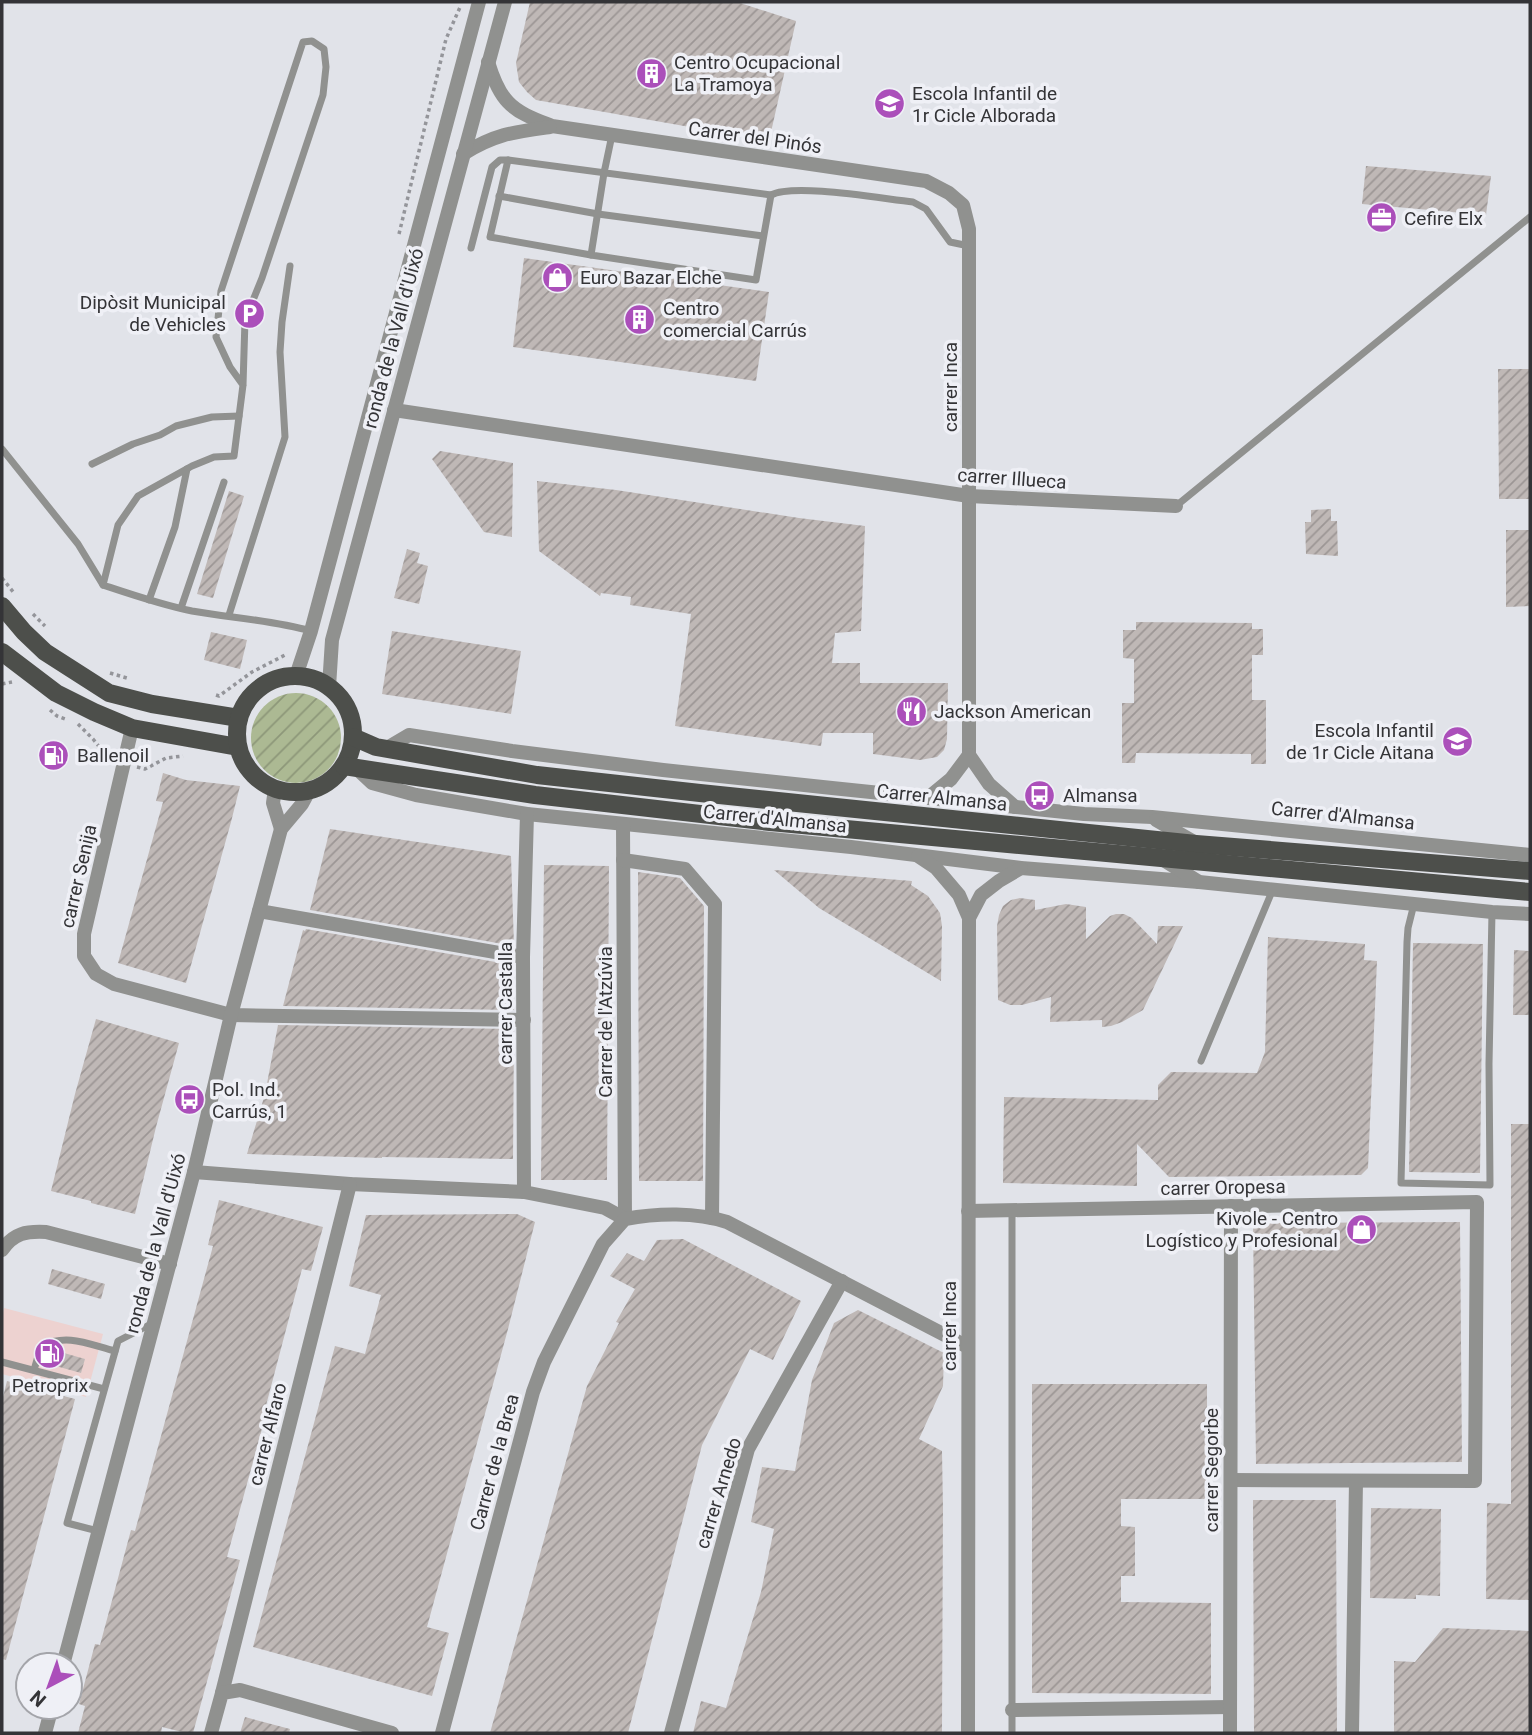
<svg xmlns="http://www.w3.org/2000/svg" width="1532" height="1735" font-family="Roboto,sans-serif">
	<defs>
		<pattern id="garden-furrows" width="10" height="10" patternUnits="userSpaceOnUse" patternTransform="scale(1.75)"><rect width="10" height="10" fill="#acb993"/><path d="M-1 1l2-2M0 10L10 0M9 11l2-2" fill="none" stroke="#8d9779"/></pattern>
		<pattern id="building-hatch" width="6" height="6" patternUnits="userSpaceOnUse" patternTransform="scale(1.75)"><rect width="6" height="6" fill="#bfb8b6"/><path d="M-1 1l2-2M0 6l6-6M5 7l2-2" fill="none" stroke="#9c9695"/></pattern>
	</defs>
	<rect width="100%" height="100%" fill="#e1e3e9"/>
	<path fill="#edd2d0" d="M4,1308L103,1334L86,1397L2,1374V1318Z"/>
	<circle fill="url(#garden-furrows)" cx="296" cy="738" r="45"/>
	<g fill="url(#building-hatch)">
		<path d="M530,2H737L796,21L769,141L536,100L527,92L519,82L516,63Z"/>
		<path d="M1366,166L1491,176L1486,215L1362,204Z"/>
		<path d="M524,258L769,292L756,381L513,347Z"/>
		<path d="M1498,369H1530V499H1499Z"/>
		<path d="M440,451L513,463L512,537L484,532L432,459Z"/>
		<path d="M537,481L616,490L799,518L865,526L861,631L835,633L832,663H860V683H948L947,739L944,750L937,757L920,760L873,754V733H823L821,746L675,726L691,614L630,605L631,597L601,593L600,596L539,551Z"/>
		<path d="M229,491L244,496L213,598L197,594Z"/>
		<path d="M1331,509V521H1337L1338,556L1306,554L1305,522H1311V510Z"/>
		<path d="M1506,530H1530V606L1506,607Z"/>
		<path d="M407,549L420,553L417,563L428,566L419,604L394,598Z"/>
		<path d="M1136,622L1252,623V629H1263V655H1252V700H1266V764H1251V754L1136,753L1135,763H1122V703H1134V659L1123,658V630H1136Z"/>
		<path d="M392,631L521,651L511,714L382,694Z"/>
		<path d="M211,632L247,640L240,669L204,660Z"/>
		<path d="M163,773L186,780L240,786L231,822L186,983L118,963L163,802L156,801Z"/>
		<path d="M330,829L511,856L514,946L310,910Z"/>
		<path d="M544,865L609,866L607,1180H541Z"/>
		<path d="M774,870L912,881L911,885L928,896L940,913L942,926L941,981L819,908Z"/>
		<path d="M638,872L680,878L704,906L703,1181H639Z"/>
		<path d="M1020,898L1035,900V910L1066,904L1086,907V939L1110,916L1116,914H1124L1132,918L1157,944L1158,926H1183L1143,1010L1122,1022L1111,1026L1102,1027V1020L1050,1022L1051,997L1022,1005H1010L998,1000L997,926L999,915L1003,906L1011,900Z"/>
		<path d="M306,929L513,965L514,1010L283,1006L303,930L305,931Z"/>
		<path d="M1268,937L1365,944L1364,960L1377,961L1368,1168L1361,1175L1169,1177L1137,1144V1186L1003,1183L1004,1097L1158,1100V1085L1171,1072L1257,1073L1265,1052Z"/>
		<path d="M1413,943L1483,944L1480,1173L1409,1172Z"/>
		<path d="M1514,950L1530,951V1015H1513Z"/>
		<path d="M96,1019L179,1043L156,1127L135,1214L91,1203V1201L51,1191L75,1094Z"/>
		<path d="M278,1025L514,1029L513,1159L382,1157V1158L247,1154L265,1094Z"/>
		<path d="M1511,1124H1530V1600L1486,1599L1487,1503L1511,1504Z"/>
		<path d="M219,1200L323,1227L311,1271L302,1269L264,1413L266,1414L227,1557L240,1560L193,1733H186L162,1727L161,1733H78L85,1706L79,1704L95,1644L100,1645L131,1530L135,1531L213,1246L208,1245Z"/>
		<path d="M517,1214L535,1222L508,1329L427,1627L449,1633L432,1696L253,1647L335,1346L365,1354L381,1295L349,1286L366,1215Z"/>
		<path d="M1460,1222L1462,1462L1256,1464L1253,1223Z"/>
		<path d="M683,1239L801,1301L773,1360L750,1349L702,1445L628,1733H490L587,1386L619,1323L616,1322L635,1289L610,1276L627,1253L644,1261L657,1240Z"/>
		<path d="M52,1269L105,1284L101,1299L48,1284Z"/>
		<path d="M858,1310L944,1353L943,1386L919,1439L942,1451L943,1508L942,1733H693L701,1701L726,1708L761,1592L774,1529L751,1522L762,1467L795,1471L812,1380L834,1323Z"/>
		<path d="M50,1349L85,1359L81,1373L45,1363Z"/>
		<path d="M7,1381L75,1399L6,1660L2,1659V1401Z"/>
		<path d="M1032,1384H1207V1499H1121V1526L1135,1527V1576H1121V1602L1211,1603V1694L1032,1693Z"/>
		<path d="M1253,1500H1336L1337,1733H1254Z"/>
		<path d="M1371,1508L1441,1509L1440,1596L1416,1595V1599L1370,1598Z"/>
		<path d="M1443,1628L1530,1631V1733H1394V1661L1415,1662Z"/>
		<path d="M245,1717L290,1729L289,1733H240Z"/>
	</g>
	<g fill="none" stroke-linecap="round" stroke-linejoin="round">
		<g stroke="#94959a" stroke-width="3.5" stroke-dasharray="3.5 3.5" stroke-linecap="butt">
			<path d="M399,234L446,39L461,5"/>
			<path d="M2,578L14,593"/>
			<path d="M33,614L45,626"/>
			<path d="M110,673L130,679"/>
			<path d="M2,684L12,682"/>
			<path d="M216,695L219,696L252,672L287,654"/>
			<path d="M50,710L57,716L68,720"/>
			<path d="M78,724L93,739L110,760"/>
			<path d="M137,767L145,769L166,758L183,756"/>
		</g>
		<g stroke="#90918f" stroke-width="7">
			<path d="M508,160L490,237L591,255"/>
			<path d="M771,195C795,183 883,199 913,202L926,209L950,242L969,246"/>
			<path d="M499,196L598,214L763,236"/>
			<path d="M471,248L492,167L500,160H508L771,195L756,280L591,255L604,173L612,135"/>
			<path d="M243,385L230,367L216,337L221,291L303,42L312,41L324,49L326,67L323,95L262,278L245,320L243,385L234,456L214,457L192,466L138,496L118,525L103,585C133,595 162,605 192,611C232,618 272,620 311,631"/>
			<path d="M2,449L78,544L103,585"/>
			<path d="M92,464L133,444L160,435L176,426L212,417L239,416"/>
			<path d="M1176,506L1530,217"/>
			<path d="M149,600L175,527L187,469"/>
			<path d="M181,608L224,482"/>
			<path d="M229,615L285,437L280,352L282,322L290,266"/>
			<path d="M1414,904L1408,928L1407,942L1401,1183L1490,1185L1489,1064L1492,912"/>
			<path d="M1201,1061L1273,889"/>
			<path d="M2,1362L104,1389"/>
			<path d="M34,1370L41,1346C67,1333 88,1344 115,1351"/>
			<path d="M98,1531L67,1523L118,1341L153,1323"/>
			<path d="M1012,1733V1211"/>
		</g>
		<g stroke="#90918f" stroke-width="14">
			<path d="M488,62C492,75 498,92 508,102C519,114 537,120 552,126L926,181L949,193L963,205L969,229V755"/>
			<path d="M463,154C495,134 514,132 550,127"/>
			<path d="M394,410L969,496L1176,506"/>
			<path d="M296,676L311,631L479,2"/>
			<path d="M329,687L332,640L505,2"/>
			<path d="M132,728L84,934V956L96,974L114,984L231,1015L524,1020"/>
			<path d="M387,748L409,735L512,751L663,770L832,788L1084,814L1152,817L1530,855"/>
			<path d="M356,768L372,783L416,795L527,814L851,847L1021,868L1199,882"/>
			<path d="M275,789L273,803L281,829"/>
			<path d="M928,798L951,779L969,755L989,784L1015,807"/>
			<path d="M1156,820L1196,843"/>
			<path d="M623,824L625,1219"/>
			<path d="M918,856L936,868L959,895L969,918L981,895L999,881L1021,868"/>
			<path d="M1162,859L1199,882L1492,912L1530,914"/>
			<path d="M623,860L685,869L715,904L712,1218"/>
			<path d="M259,911L523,957"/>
			<path d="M194,1172L350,1184L524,1192L605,1208L625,1219"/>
			<path d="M524,1192L523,957L527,814"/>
			<path d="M968,1211L1477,1202L1475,1481L1231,1480"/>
			<path d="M2,1250C14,1233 26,1231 46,1232L170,1264"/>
			<path d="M63,1665L194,1172L231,1015L281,829L302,804L309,791"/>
			<path d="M222,1693L350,1184"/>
			<path d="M1012,1710L1230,1707"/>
			<path d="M45,1733L52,1707"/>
			<path d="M211,1733L222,1693L240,1690L392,1733"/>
			<path d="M442,1733L533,1392L544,1362L603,1244L625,1219C657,1213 696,1212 727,1222L968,1347"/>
			<path d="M671,1733L748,1449L842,1281"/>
			<path d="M968,1733L969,918"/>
			<path d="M1230,1733L1231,1206"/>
			<path d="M1352,1733L1356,1481"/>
		</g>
		<g stroke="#4d4f4b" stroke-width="18">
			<path d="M2,606L24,632L45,652L109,693L152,704L239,718"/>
			<path d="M2,652L56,693L94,712L132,728L238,747"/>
			<circle cx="295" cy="734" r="58"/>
			<path d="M353,737L376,747L537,775L700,793L1196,844L1530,871"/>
			<path d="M344,766L535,795L770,822L1530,892"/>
		</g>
	</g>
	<defs>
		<symbol id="building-disc" viewBox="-11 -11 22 22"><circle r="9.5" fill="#ab4fba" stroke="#eff0f6"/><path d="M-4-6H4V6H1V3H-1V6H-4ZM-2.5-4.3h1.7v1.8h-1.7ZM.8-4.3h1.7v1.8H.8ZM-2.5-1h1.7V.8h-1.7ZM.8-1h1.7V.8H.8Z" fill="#fff"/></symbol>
		<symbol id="school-disc" viewBox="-11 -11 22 22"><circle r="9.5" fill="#ab4fba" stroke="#eff0f6"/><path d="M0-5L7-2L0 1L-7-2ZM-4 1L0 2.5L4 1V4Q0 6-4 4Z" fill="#fff"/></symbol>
		<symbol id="office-disc" viewBox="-11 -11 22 22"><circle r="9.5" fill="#ab4fba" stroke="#eff0f6"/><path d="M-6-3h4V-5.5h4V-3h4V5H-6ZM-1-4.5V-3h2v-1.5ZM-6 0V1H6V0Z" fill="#fff"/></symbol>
		<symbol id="shop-disc" viewBox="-11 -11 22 22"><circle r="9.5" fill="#ab4fba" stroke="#eff0f6"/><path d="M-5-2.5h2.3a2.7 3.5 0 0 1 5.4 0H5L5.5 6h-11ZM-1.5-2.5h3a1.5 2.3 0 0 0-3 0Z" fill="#fff"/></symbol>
		<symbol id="parking-disc" viewBox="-11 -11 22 22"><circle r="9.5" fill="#ab4fba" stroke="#eff0f6"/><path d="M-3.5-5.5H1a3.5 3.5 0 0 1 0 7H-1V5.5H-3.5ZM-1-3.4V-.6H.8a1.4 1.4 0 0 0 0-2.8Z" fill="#fff"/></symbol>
		<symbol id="restaurant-disc" viewBox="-11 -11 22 22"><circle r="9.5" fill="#ab4fba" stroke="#eff0f6"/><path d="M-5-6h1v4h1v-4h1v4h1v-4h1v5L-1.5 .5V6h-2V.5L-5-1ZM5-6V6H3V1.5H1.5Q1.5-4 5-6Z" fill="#fff"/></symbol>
		<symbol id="fuel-disc" viewBox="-11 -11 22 22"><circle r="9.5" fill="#ab4fba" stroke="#eff0f6"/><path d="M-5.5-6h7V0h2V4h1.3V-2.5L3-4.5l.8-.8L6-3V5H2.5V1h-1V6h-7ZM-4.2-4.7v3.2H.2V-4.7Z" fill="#fff"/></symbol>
		<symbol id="bus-disc" viewBox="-11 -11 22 22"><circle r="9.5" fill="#ab4fba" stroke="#eff0f6"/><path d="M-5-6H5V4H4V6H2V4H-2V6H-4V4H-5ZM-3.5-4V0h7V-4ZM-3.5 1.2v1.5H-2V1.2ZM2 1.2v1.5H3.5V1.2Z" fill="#fff"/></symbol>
	</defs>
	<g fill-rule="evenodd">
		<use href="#building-disc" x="634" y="56" width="35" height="35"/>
		<use href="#school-disc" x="872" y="86" width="35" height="35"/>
		<use href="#office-disc" x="1364" y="200" width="35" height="35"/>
		<use href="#shop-disc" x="540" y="260" width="35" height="35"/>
		<use href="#parking-disc" x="232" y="296" width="35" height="35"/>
		<use href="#building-disc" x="622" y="302" width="35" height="35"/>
		<use href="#restaurant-disc" x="894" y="694" width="35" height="35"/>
		<use href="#school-disc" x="1440" y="724" width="35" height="35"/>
		<use href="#fuel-disc" x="36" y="738" width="35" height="35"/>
		<use href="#bus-disc" x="1022" y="778" width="35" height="35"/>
		<use href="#bus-disc" x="172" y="1082" width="35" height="35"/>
		<use href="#shop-disc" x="1344" y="1212" width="35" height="35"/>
		<use href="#fuel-disc" x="32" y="1336" width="35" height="35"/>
	</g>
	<g text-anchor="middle" stroke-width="7" stroke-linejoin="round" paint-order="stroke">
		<g font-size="19" fill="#343437" stroke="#eff0f6" text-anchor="start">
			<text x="674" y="69">Centro Ocupacional<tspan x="674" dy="22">La Tramoya</tspan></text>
			<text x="912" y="100">Escola Infantil de<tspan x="912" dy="22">1r Cicle Alborada</tspan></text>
			<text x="1404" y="225">Cefire Elx</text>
			<text x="580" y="284">Euro Bazar Elche</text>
			<text x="226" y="309" text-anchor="end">Dipòsit Municipal<tspan x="226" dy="22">de Vehicles</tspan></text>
			<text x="663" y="315">Centro<tspan x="663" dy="22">comercial Carrús</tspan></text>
			<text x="934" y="718">Jackson American</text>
			<text x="1434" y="737" text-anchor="end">Escola Infantil<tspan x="1434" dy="22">de 1r Cicle Aitana</tspan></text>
			<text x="77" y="762">Ballenoil</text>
			<text x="1063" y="802">Almansa</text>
			<text x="212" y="1096">Pol. Ind.<tspan x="212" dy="22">Carrús, 1</tspan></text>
			<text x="1338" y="1225" text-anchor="end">Kivole - Centro<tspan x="1338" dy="22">Logístico y Profesional</tspan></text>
			<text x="50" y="1392" text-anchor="middle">Petroprix</text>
		</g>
		<g font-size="19" fill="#343437" stroke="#eff0f6">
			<text transform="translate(755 137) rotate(8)" y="7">Carrer del Pinós</text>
			<text transform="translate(393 338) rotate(-75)" y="7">ronda de la Vall d'Uixó</text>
			<text transform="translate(950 387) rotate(-90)" y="7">carrer Inca</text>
			<text transform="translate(1012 478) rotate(4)" y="7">carrer Illueca</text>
			<text transform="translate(942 797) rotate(6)" y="7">Carrer Almansa</text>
			<text transform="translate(1343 815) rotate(6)" y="7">Carrer d'Almansa</text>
			<text transform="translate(775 818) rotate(6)" y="7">Carrer d'Almansa</text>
			<text transform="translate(78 876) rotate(-77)" y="7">carrer Senija</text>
			<text transform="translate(505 1003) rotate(-90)" y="7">carrer Castalla</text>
			<text transform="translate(605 1022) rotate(-90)" y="7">Carrer de l'Atzúvia</text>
			<text transform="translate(1223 1187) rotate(-1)" y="7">carrer Oropesa</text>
			<text transform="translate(155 1243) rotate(-75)" y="7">ronda de la Vall d'Uixó</text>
			<text transform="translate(949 1326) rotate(-90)" y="7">carrer Inca</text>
			<text transform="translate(267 1434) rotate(-76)" y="7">carrer Alfaro</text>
			<text transform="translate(494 1462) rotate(-75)" y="7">Carrer de la Brea</text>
			<text transform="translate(1211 1470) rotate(-90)" y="7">carrer Segorbe</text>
			<text transform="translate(718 1493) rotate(-73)" y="7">carrer Arnedo</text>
		</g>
	</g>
	<rect width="1532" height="1735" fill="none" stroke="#343437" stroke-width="7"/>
	<g transform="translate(49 1686) rotate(221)"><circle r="33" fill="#eff0f6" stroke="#a4a5aa" stroke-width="2"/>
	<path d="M0-5L12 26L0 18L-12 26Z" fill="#ab4fba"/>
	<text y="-10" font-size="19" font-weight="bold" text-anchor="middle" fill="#343437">N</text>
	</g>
</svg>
